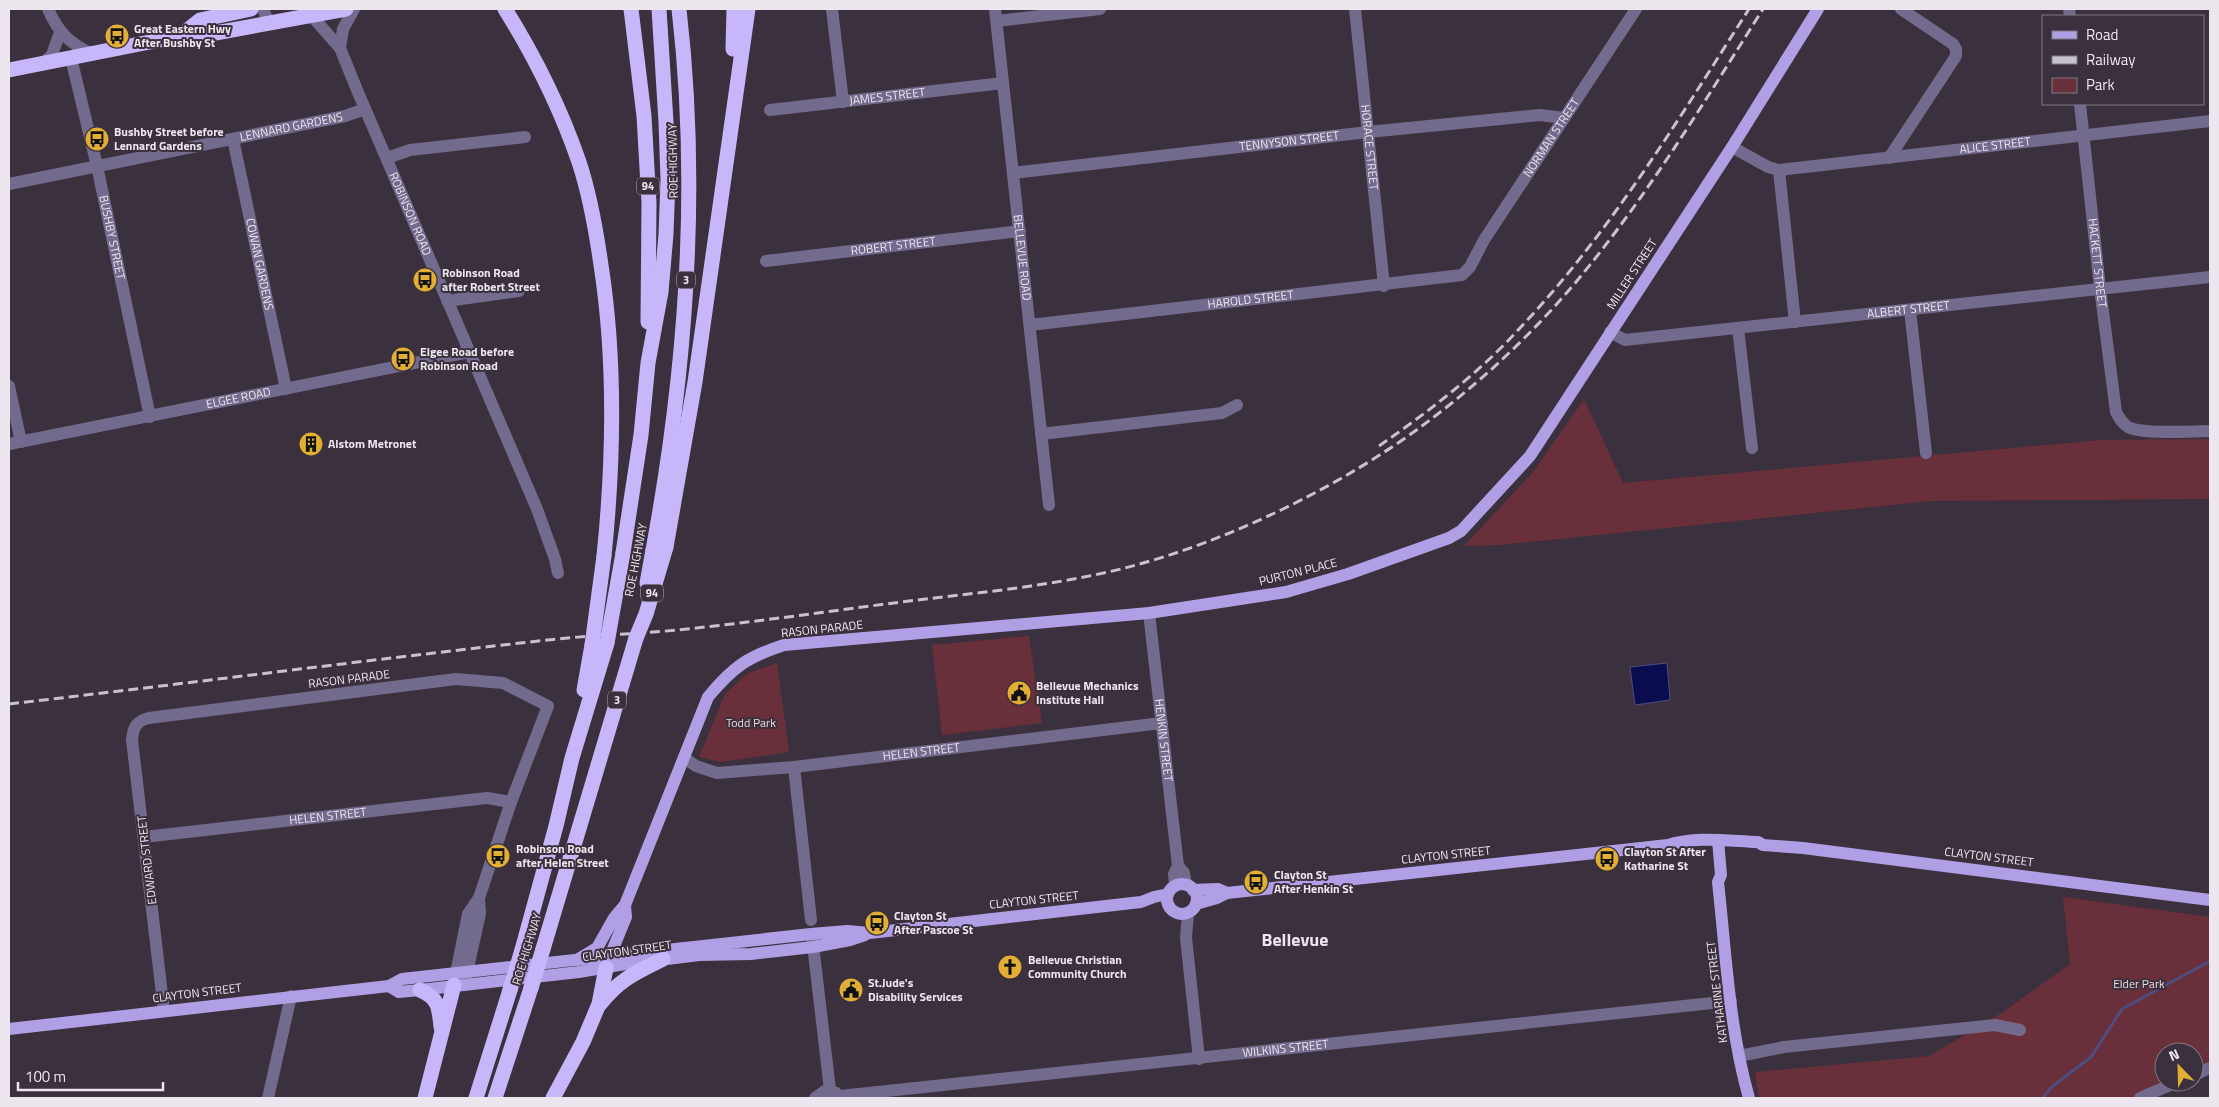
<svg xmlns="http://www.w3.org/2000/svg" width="2219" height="1107" font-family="'Titillium Web',sans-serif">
	<rect width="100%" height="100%" fill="#3b303d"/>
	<g fill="#692f3a">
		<path d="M1584,399L1623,483L2102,440L2210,439V499L1932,501L1499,545L1464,546L1533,472Z"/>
		<path d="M1029,636L1042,723L942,735L932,645Z"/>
		<path d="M777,663L789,752L721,762L699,757L725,694L748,673Z"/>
		<path d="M2063,897L2210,917V1070L2194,1076V1052H2164V1082L2140,1098H1759L1755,1072L1929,1056L2000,1014L2070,964Z"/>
	</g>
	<path fill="#0b0c50" stroke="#4f4d80" d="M1667,663L1670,700L1635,705L1630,667Z"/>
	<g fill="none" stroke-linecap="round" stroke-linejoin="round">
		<path stroke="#4f4d80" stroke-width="3" d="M2042,1098L2053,1086L2091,1057L2122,1009L2210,961"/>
		<g stroke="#736b8d" stroke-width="12">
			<path d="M48,9C58,32 69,43 92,54"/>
			<path d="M263,9L269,23"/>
			<path d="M832,9L843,102"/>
			<path id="s1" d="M995,9L1049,505"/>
			<path id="s2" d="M1355,9L1384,286"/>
			<path d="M2069,9L2070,16"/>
			<path id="s3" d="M311,15L340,48L357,90L537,509L555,559L558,573"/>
			<path d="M997,21L1100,9"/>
			<path d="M340,48L343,29L354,9"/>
			<path id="s4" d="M71,58L97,166L150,417"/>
			<path d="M42,64L52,55L60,32"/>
			<path id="s5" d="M2080,104L2100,288L2116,412C2119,418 2122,423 2128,427C2143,435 2192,431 2210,431"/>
			<path id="s6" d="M770,110L1003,83"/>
			<path id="s7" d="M233,139L286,389"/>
			<path id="s8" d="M1732,147L1768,167L1779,170L2210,121"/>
			<path d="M387,158L410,150L525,137"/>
			<path d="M1889,158L1956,56V49L1953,44L1901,9"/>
			<path d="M1779,170L1795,322"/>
			<path id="s9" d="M1013,173L1368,132L1540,115L1564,118"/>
			<path id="s10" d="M9,184L345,116L365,109"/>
			<path id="s11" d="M766,261L1020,231"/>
			<path d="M447,301L519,291"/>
			<path d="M1910,310L1926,453"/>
			<path id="s12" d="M1030,325L1462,275L1470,267L1484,240L1636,9"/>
			<path d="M1738,328L1752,448"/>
			<path id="s13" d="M1610,332L1625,340L2210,277"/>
			<path d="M9,386L21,442"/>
			<path d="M1041,434L1222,413L1237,405"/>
			<path id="s14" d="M9,444L469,352"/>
			<path id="s15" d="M1149,613L1178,866L1174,874L1175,886"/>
			<path id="s16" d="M684,758L696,766L717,773L794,767L1162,723"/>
			<path d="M794,767L811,920"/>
			<path id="s17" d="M144,837L487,798L511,802"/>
			<path d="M1178,866L1184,873L1186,885"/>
			<path d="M1188,913L1186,938L1199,1059"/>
			<path d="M812,936L830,1090"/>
			<path d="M465,981L480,914L479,898"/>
			<path d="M164,1011L132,740C133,728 136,721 149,718L456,679L503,683L548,706L511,802L479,898L468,914L454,983"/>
			<path d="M1739,1056L1784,1047L1995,1025L2020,1030"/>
			<path d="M2194,1075L2210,1068"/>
			<path id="s18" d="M840,1096L1731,1001"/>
			<path d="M268,1098L291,996"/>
			<path d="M815,1098L825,1091L836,1093"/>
			<path d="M2140,1098L2177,1082"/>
		</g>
		<g stroke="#b09fe5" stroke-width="12">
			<path d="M1718,840L1721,875L1718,882C1726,954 1729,1028 1749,1098"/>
			<circle cx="1182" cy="899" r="15"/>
			<path d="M1193,890L1218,889L1227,893"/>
			<path d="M1196,904L1217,898L1227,893L1668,845C1696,836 1729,841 1758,842L1763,845L1803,848L2210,900"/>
			<path d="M577,960L597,948L614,918L625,905L708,697C733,667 747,657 784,645L1149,613L1286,592L1348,574L1449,538L1461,531L1530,456L1732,147L1818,9"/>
			<path d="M608,961L626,917L625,905"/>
			<path d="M389,986L399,992L420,990L579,972L619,965L699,955L751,954L813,947L850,940L865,935"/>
			<path d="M9,1029L389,986L402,979L811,934L847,931L870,933L1141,902L1154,897L1168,894"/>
		</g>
		<g stroke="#c7b7fa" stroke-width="15">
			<path d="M505,9C535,57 560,107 579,162C590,195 596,230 601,265C616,362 614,458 604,556"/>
			<path d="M631,9L644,116L649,203L648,322"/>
			<path d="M180,36L200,20L251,9"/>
			<path d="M733,49L734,9"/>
			<path d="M9,70L180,36H199L346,9"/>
			<path d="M666,547L695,382L748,9"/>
			<path d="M653,550C686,372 700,190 679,9"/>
			<path d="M623,553L641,435L648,363L661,292L666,234L668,180L666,122L659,9"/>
			<path d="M584,690L592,645"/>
			<path d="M543,949L636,638"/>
			<path d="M522,950L556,826L572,758L607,643"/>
			<path d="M420,990C439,998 439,1008 441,1027"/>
			<path d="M600,1004C620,979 635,973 663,959"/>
			<path d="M425,1098L454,985"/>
			<path d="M476,1098L510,990"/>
			<path d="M495,1098L531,988"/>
			<path d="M553,1098L583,1042L599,1004L606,968"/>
		</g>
		<g stroke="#c9c2cb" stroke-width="3" stroke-dasharray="10 5" stroke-linecap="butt">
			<path d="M1379,446C1428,412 1479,373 1519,329C1610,233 1678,120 1749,9"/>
			<path d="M9,704C192,683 374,659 557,639C597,635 637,634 677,630C757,622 837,610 917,600C986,592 1057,585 1125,568C1230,541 1344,485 1430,420C1483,380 1533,333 1576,282C1647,197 1704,102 1763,9"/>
		</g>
		<g stroke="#c7b7fa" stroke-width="15">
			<path d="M647,583L653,550"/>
			<path d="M636,638L646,614L666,547"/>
			<path d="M607,643L623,553"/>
			<path d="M592,645L604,556"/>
			<path d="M531,988L543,949"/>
			<path d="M510,990L522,950"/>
		</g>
	</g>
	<defs>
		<symbol id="bus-disc" viewBox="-11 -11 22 22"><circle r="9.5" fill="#e2af34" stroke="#3b303d"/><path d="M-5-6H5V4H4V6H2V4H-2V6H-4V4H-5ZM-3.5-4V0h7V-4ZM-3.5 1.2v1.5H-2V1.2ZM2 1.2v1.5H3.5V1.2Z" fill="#111"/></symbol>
		<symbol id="building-disc" viewBox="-11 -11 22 22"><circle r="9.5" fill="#e2af34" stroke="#3b303d"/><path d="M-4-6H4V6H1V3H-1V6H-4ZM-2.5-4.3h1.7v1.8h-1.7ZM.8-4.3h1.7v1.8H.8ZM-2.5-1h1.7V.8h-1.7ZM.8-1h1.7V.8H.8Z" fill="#111"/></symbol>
		<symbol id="civic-disc" viewBox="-11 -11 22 22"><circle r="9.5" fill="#e2af34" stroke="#3b303d"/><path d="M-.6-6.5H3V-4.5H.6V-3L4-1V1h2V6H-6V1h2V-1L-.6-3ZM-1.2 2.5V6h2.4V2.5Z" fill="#111"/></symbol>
		<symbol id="church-disc" viewBox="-11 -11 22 22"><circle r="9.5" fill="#e2af34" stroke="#3b303d"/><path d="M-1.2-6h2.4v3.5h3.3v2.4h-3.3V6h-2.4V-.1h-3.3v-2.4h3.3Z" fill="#111"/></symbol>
	</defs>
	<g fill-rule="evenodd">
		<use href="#bus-disc" x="103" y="22" width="28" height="28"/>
		<use href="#bus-disc" x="83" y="125" width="28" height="28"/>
		<use href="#bus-disc" x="411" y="266" width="28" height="28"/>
		<use href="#bus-disc" x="389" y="345" width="28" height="28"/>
		<use href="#building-disc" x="297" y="430" width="28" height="28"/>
		<use href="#civic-disc" x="1005" y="679" width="28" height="28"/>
		<use href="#bus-disc" x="484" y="842" width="28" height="28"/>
		<use href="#bus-disc" x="1593" y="845" width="28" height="28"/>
		<use href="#bus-disc" x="1242" y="868" width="28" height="28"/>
		<use href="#bus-disc" x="863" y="909" width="28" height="28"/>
		<use href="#church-disc" x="996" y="953" width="28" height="28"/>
		<use href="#civic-disc" x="837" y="976" width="28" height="28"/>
	</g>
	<g text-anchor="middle" stroke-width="4" stroke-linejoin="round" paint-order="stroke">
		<g fill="#3b303d" stroke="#b8afba" stroke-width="1">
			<rect x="637" y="177.5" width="22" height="17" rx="4"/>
			<rect x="677" y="271.5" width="18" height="17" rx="4"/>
			<rect x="641" y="584.5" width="22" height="17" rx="4"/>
			<rect x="608" y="691.5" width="18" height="17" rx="4"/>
		</g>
		<g font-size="11" font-weight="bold" fill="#ede6ef">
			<text x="648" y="190">94</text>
			<text x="686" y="284">3</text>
			<text x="652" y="597">94</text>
			<text x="617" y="704">3</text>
		</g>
		<g font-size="12" font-weight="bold" fill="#ede6ef" stroke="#3b303d" text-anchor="start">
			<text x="134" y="33">Great Eastern Hwy<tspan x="134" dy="14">After Bushby St</tspan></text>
			<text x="114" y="136">Bushby Street before<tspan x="114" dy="14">Lennard Gardens</tspan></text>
			<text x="442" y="277">Robinson Road<tspan x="442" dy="14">after Robert Street</tspan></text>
			<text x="420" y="356">Elgee Road before<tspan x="420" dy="14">Robinson Road</tspan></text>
			<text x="328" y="448">Alstom Metronet</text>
			<text x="1036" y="690">Bellevue Mechanics<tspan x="1036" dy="14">Institute Hall</tspan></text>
			<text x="516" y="853">Robinson Road<tspan x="516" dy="14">after Helen Street</tspan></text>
			<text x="1624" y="856">Clayton St After<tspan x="1624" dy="14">Katharine St</tspan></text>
			<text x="1274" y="879">Clayton St<tspan x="1274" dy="14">After Henkin St</tspan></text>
			<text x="894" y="920">Clayton St<tspan x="894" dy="14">After Pascoe St</tspan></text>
			<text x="1028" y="964">Bellevue Christian<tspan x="1028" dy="14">Community Church</tspan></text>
			<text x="868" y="987">St.Jude's<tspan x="868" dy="14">Disability Services</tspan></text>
		</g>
		<g font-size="12" fill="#ede6ef" stroke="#3b303d">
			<text dy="4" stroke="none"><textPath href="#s6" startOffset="118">JAMES STREET</textPath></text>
			<text dy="4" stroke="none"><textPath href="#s10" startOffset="288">LENNARD GARDENS</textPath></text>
			<text dy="4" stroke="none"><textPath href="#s12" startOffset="599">NORMAN STREET</textPath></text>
			<text dy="4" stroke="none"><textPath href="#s9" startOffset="278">TENNYSON STREET</textPath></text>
			<text dy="4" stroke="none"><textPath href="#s2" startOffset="139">HORACE STREET</textPath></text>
			<text dy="4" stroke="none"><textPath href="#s8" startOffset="270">ALICE STREET</textPath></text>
			<text transform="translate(673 161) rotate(-91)" y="4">ROE HIGHWAY</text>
			<text dy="4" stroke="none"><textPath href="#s3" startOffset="224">ROBINSON ROAD</textPath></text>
			<text dy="4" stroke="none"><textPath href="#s4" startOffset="184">BUSHBY STREET</textPath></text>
			<text dy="4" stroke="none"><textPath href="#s11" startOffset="128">ROBERT STREET</textPath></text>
			<text dy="4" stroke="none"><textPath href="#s1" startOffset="250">BELLEVUE ROAD</textPath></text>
			<text dy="4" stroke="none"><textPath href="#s5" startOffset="160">HACKETT STREET</textPath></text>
			<text dy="4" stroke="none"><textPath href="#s7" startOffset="128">COWAN GARDENS</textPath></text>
			<text transform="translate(1632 274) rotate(-57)" y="4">MILLER STREET</text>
			<text dy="4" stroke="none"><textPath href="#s12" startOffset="222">HAROLD STREET</textPath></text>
			<text dy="4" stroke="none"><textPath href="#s13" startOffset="302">ALBERT STREET</textPath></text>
			<text dy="4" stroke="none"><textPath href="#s14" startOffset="234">ELGEE ROAD</textPath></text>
			<text transform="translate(636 560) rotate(-79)" y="4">ROE HIGHWAY</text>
			<text transform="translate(1298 572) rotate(-14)" y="4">PURTON PLACE</text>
			<text transform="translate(822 629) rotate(-6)" y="4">RASON PARADE</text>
			<text transform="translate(349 679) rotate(-7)" y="4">RASON PARADE</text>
			<text dy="4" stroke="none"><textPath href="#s15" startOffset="128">HENKIN STREET</textPath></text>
			<text dy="4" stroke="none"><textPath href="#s16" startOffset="242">HELEN STREET</textPath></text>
			<text dy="4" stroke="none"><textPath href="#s17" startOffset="185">HELEN STREET</textPath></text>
			<text transform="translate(1446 855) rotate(-6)" y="4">CLAYTON STREET</text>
			<text transform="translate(1989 857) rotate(7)" y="4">CLAYTON STREET</text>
			<text transform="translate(147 860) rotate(-97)" y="4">EDWARD STREET</text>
			<text transform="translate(1034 900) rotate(-6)" y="4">CLAYTON STREET</text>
			<text transform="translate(527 949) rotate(-73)" y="4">ROE HIGHWAY</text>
			<text transform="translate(627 951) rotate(-8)" y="4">CLAYTON STREET</text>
			<text transform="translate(1717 992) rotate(-97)" y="4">KATHARINE STREET</text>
			<text transform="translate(197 993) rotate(-7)" y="4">CLAYTON STREET</text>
			<text dy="4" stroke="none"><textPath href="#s18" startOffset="448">WILKINS STREET</textPath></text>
		</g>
		<g font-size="12" fill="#f2d7da" stroke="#3b303d">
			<text x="751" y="727">Todd Park</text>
			<text x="2139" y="988">Elder Park</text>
		</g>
		<g font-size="18" font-weight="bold" fill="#ede6ef" stroke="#3b303d">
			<text x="1295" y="946">Bellevue</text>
		</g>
	</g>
	<rect width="2219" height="1107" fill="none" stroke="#ede6ef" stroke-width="20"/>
	<rect x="2042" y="15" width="162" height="90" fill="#3b303d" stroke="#827984"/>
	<rect x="2052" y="31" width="25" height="8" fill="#b09fe5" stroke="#827984"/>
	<text x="2086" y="40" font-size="15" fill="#ede6ef">Road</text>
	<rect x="2052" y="56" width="25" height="8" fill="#c9c2cb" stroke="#827984"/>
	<text x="2086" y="65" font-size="15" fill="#ede6ef">Railway</text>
	<rect x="2052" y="78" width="25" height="15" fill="#692f3a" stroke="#827984"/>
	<text x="2086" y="90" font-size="15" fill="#ede6ef">Park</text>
	<g transform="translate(2179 1067) rotate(337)"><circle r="24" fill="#3b303d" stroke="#827984"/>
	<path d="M0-4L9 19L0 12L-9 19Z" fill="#e2af34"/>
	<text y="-8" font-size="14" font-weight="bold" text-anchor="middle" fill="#ede6ef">N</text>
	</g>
	<path d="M18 1082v8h145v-8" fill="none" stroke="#ede6ef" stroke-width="2.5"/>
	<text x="25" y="1082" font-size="15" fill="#ede6ef" stroke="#3b303d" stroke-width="4" paint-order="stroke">100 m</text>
</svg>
